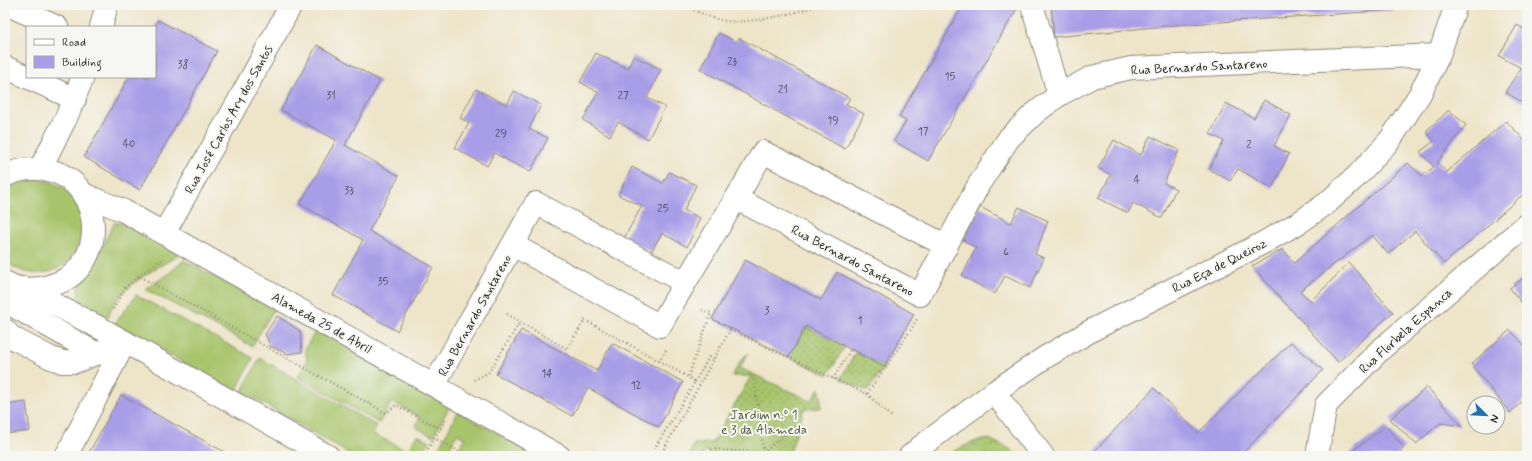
<svg xmlns="http://www.w3.org/2000/svg" width="1532" height="461" font-family="Mynerve,sans-serif">
	<defs>
		<pattern id="park-crowns" width="20" height="18" patternUnits="userSpaceOnUse"><rect width="20" height="18" fill="#a7c46b"/><path d="M2 6a3 3 0 1 1 6 0M12 15a3 3 0 1 1 6 0" fill="none" stroke="#889f58"/></pattern>
		<pattern id="garden-dots" width="8" height="8" patternUnits="userSpaceOnUse"><rect width="8" height="8" fill="#a7c46b"/><path d="M2 2h.1M6 6h.1" fill="none" stroke="#889f58" stroke-width="1.8" stroke-linecap="round"/></pattern>
	</defs>
	<rect width="100%" height="100%" fill="#f6f6f2"/>
	<filter id="ink" filterUnits="userSpaceOnUse"><feTurbulence type="fractalNoise" baseFrequency=".025" numOctaves="2"/><feDisplacementMap in="SourceGraphic" scale="8" xChannelSelector="R" yChannelSelector="G"/><feConvolveMatrix kernelMatrix="1 2 1 2 8 2 1 2 1" color-interpolation-filters="sRGB"/></filter>
	<filter id="wash" filterUnits="userSpaceOnUse"><feTurbulence type="fractalNoise" baseFrequency=".012" numOctaves="4" result="noise"/><feDisplacementMap in="SourceGraphic" scale="16" xChannelSelector="R" yChannelSelector="G"/><feGaussianBlur stdDeviation="0.9" result="paint"/><feColorMatrix in="noise" values="0 0 0 0 0 0 0 0 0 0 0 0 0 0 0 0 0 1.4 0 .05"/><feComposite in="paint" operator="in"/></filter>
	<g filter="url(#wash)">
		<rect width="100%" height="100%" fill="#eee4c8"/>
		<g fill="#a7c46b" stroke="#69784b">
			<path d="M38,179C52,182 68,186 76,201C79,205 79,211 80,216C81,220 84,226 84,231C84,234 81,239 80,242C68,275 31,283 5,261V192C14,183 26,181 38,179Z"/>
			<path d="M114,223H121L179,255C157,268 113,290 108,318L85,306L79,300L78,291L82,278L90,272L96,261Z"/>
			<path d="M184,260L274,309L252,346L145,289L167,275Z"/>
			<path d="M136,295L253,358L236,391L114,325Z"/>
			<path d="M316,330L450,406L433,436L415,427L420,417L392,402L379,423L298,377L307,360L305,349Z"/>
			<path d="M260,358L377,426L373,434L408,451L417,435L430,441L422,456H353L242,391Z"/>
			<path d="M458,412L533,453L532,456H488L484,454L482,456H456L465,438L457,434L447,452L439,447Z"/>
		</g>
		<path fill="url(#park-crowns)" stroke="#69784b" d="M989,439L1010,449L1018,456H944L973,442Z"/>
		<g fill="url(#garden-dots)" stroke="#69784b">
			<path d="M806,326L845,346L828,375L789,357Z"/>
			<path d="M856,352L884,367L868,391L840,379Z"/>
			<path d="M748,353L740,368L811,401L819,388L821,397V408L804,409L789,456H715L705,451L703,456H689L694,444L713,442L751,376H732L741,360Z"/>
		</g>
		<g id="blocks">
			<g fill="#a89de7">
				<path d="M963,5H1019L928,161L894,141L906,121L899,117Z"/>
				<path d="M1051,5H1395V10L1176,25L1054,37Z"/>
				<path d="M158,20L217,51L140,190L84,157L129,77H155V27Z"/>
				<path d="M1517,25L1527,31V105L1505,92L1521,68L1499,56Z"/>
				<path d="M719,33L736,42L739,38L850,98L846,104L864,114L845,149L700,69Z"/>
				<path d="M317,45L380,81L345,145L399,176L369,231L433,267L397,331L333,295L363,240L300,204L336,140L281,110Z"/>
				<path d="M596,53L628,69L633,56L661,69L647,98L665,107L648,139L618,122L610,136L583,120L598,92L580,82Z"/>
				<path d="M476,89L507,105L514,91L541,105L529,129L548,138L530,172L494,153L487,166L455,148L469,123L460,118Z"/>
				<path d="M1264,100L1291,115L1274,146L1289,154L1272,188L1238,169L1230,181L1209,169L1224,141L1210,134L1226,103L1254,118Z"/>
				<path d="M1449,110L1466,125L1437,163L1447,172L1506,121L1527,143V191L1444,264L1415,231L1388,254L1372,235L1300,291L1311,301L1349,263L1393,312L1338,362L1252,266L1283,249L1294,263L1408,163L1422,176L1434,167L1420,152L1434,141L1426,131Z"/>
				<path d="M1150,136L1179,150L1164,183L1176,189L1162,218L1133,203L1128,213L1098,198L1111,175L1098,168L1114,140L1141,155Z"/>
				<path d="M632,167L663,183L669,172L696,185L684,210L700,218L687,247L662,233L651,252L624,238L642,206L618,195Z"/>
				<path d="M980,207L1011,223L1019,207L1048,221L1035,254L1044,258L1030,288L1005,276L995,294L962,276L976,248L963,240Z"/>
				<path d="M745,260L821,300L837,272L914,314L884,367L806,326L789,357L712,319Z"/>
				<path d="M1527,275V310L1510,288Z"/>
				<path d="M277,316L300,331L302,352L288,354L270,346L265,334Z"/>
				<path d="M521,330L597,371L612,343L683,382L659,427L588,388L572,416L496,374Z"/>
				<path d="M1510,330L1527,348V397L1510,413L1471,364Z"/>
				<path d="M1291,342L1323,370L1240,456H1096L1093,453L1154,388L1198,433Z"/>
				<path d="M1427,387L1462,426L1440,423L1416,444L1390,419Z"/>
				<path d="M121,395L232,456H87Z"/>
				<path d="M26,402L30,431L5,434V405Z"/>
				<path d="M1386,426L1404,448L1395,456H1345Z"/>
			</g>
		</g>
	</g>
	<g filter="url(#ink)">
		<use href="#blocks" fill-opacity="0" stroke="#8c887a" stroke-width="1"/>
		<g fill="none" stroke-linecap="round" stroke-linejoin="round">
			<defs>
				<g id="minor">
					<path d="M8,5L57,27"/>
					<path d="M1032,5L1059,95"/>
					<path d="M101,27L107,5"/>
					<path d="M5,67L27,77"/>
					<path d="M27,77L75,99"/>
					<path d="M40,169L66,118L83,77"/>
					<path d="M737,199L920,295L979,184L1009,138L1035,113L1059,95L1092,77L1131,68L1439,55"/>
					<path d="M164,233L233,111L291,5"/>
					<path d="M513,245L660,326C693,267 730,211 763,152L947,246"/>
					<path d="M5,296L17,308L97,354"/>
					<path d="M5,330L11,337L49,357L62,362H75L125,342"/>
					<path d="M434,385L536,203L684,282"/>
					<path d="M994,392L1043,456"/>
					<path d="M66,456L125,342"/>
					<path d="M1317,456L1326,405L1379,351L1527,224"/>
				</g>
				<g id="major">
					<path d="M5,176C14,171 24,169 34,169C103,167 116,269 49,286C35,290 18,290 5,282"/>
					<path d="M83,194L124,211L559,456"/>
					<path d="M23,288L102,329L328,456"/>
					<path d="M910,456L923,445L994,392L1044,358L1094,329L1261,244L1300,222L1327,203L1357,176L1390,140L1420,94L1439,55L1456,5"/>
				</g>
			</defs>
			<use href="#minor" stroke="#8c887a" stroke-width="24"/>
			<use href="#major" stroke="#8c887a" stroke-width="24"/>
			<g stroke="#8c887a" stroke-width="2.5" stroke-dasharray="1 3" stroke-linecap="butt">
				<path d="M683,5C697,11 711,19 726,21C751,23 793,15 817,5"/>
				<path d="M138,276L162,260"/>
				<path d="M113,309L125,288L139,276L386,413L396,405L441,429"/>
				<path d="M507,314L520,322"/>
				<path d="M659,361L667,348"/>
				<path d="M754,376L764,456"/>
				<path d="M833,379L851,349L884,367"/>
				<path d="M474,380L489,372L520,322L567,349L585,320L688,377"/>
				<path d="M695,382L709,357L714,360"/>
				<path d="M867,394L893,418"/>
				<path d="M434,438L447,418"/>
				<path d="M711,449L763,453L799,423"/>
				<path d="M424,456L434,438L452,447L464,456"/>
				<path d="M650,456L695,382L688,377L711,313L702,310"/>
				<path d="M660,456L730,330L867,394L912,328L917,318"/>
			</g>
			<use href="#minor" stroke="#fff" stroke-width="22"/>
			<use href="#major" stroke="#fff" stroke-width="22"/>
		</g>
	</g>
	<g text-anchor="middle" stroke-width="4" stroke-linejoin="round" paint-order="stroke">
		<g font-size="11" fill="#4a485a">
			<text x="732" y="65">23</text>
			<text x="183" y="68">38</text>
			<text x="950" y="80">15</text>
			<text x="783" y="93">21</text>
			<text x="331" y="99">31</text>
			<text x="623" y="99">27</text>
			<text x="833" y="124">19</text>
			<text x="923" y="135">17</text>
			<text x="501" y="137">29</text>
			<text x="129" y="147">40</text>
			<text x="1249" y="148">2</text>
			<text x="1137" y="183">4</text>
			<text x="349" y="194">33</text>
			<text x="663" y="212">25</text>
			<text x="1006" y="255">6</text>
			<text x="383" y="285">35</text>
			<text x="767" y="314">3</text>
			<text x="860" y="324">1</text>
			<text x="547" y="377">14</text>
			<text x="636" y="389">12</text>
		</g>
		<g font-size="13" fill="#2b2b2b" stroke="#f6f6f2">
			<text transform="translate(1199 66) rotate(-3)" y="5">Rua Bernardo Santareno</text>
			<text transform="translate(228 119) rotate(-61)" y="5">Rua José Carlos Ary dos Santos</text>
			<text transform="translate(853 260) rotate(28)" y="5">Rua Bernardo Santareno</text>
			<text transform="translate(1219 265) rotate(-27)" y="5">Rua Eça de Queiroz</text>
			<text transform="translate(474 315) rotate(-61)" y="5">Rua Bernardo Santareno</text>
			<text transform="translate(322 322) rotate(29)" y="5">Alameda 25 de Abril</text>
			<text transform="translate(1405 330) rotate(-42)" y="5">Rua Florbela Espanca</text>
		</g>
		<g font-size="13" fill="#50593e" stroke="#f6f6f2">
			<text x="764" y="419">Jardim n.º 1<tspan x="764" dy="15">e 3 da Alameda</tspan></text>
		</g>
	</g>
	<rect width="1532" height="461" fill="none" stroke="#f6f6f2" stroke-width="20"/>
	<rect x="26" y="26" width="130" height="52" fill="#f6f6f2" stroke="#a5a5a2"/>
	<rect x="34" y="39" width="20" height="6" fill="#ffffff" stroke="#a5a5a2"/>
	<text x="62" y="46" font-size="12" fill="#2b2b2b">Road</text>
	<rect x="34" y="56" width="20" height="12" fill="#a89de7" stroke="#a5a5a2"/>
	<text x="62" y="66" font-size="12" fill="#2b2b2b">Building</text>
	<g transform="translate(1486 415) rotate(114)"><circle r="19" fill="#f6f6f2" stroke="#a5a5a2"/>
	<path d="M0-3L7 15L0 10L-7 15Z" fill="#1f6fb2"/>
	<text y="-6" font-size="11" font-weight="bold" text-anchor="middle" fill="#2b2b2b">N</text>
	</g>
</svg>
